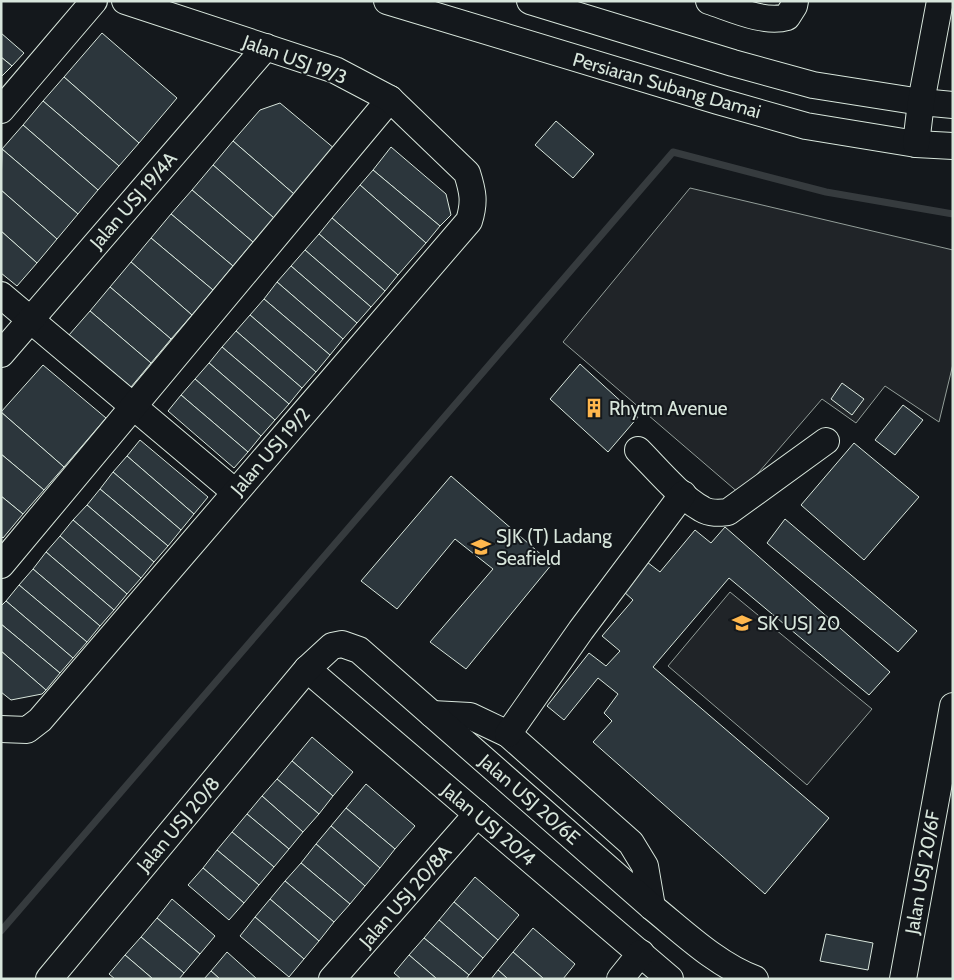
<svg xmlns="http://www.w3.org/2000/svg" width="954" height="980" font-family="Cabin,sans-serif">
	<rect width="100%" height="100%" fill="#14181c"/>
	<g fill="#202428" stroke="#939e99">
		<path d="M690,188L953,250V364L939,422L885,386L856,423L822,399L740,494L563,342Z"/>
		<path d="M730,592L872,709L807,785L668,666Z"/>
	</g>
	<g fill="none" stroke-linecap="round" stroke-linejoin="round">
		<path stroke="#363b3e" stroke-width="7" d="M1,931L673,152L826,192L953,214"/>
	</g>
	<g fill="#2c363c" stroke="#d8e6dc">
		<path d="M1,33L24,53L12,66L1,57Z"/>
		<path d="M102,33L177,98L139,143L64,77Z"/>
		<path d="M1,57L12,66L1,77Z"/>
		<path d="M64,77L139,143L119,166L43,101Z"/>
		<path d="M43,101L119,166L98,190L23,125Z"/>
		<path d="M280,103L335,149L294,194L233,141L260,110Z"/>
		<path d="M556,121L594,154L573,178L535,145Z"/>
		<path d="M23,125L98,190L78,214L2,149Z"/>
		<path d="M233,141L294,194L274,218L213,165Z"/>
		<path d="M391,147L446,194L451,215L440,226L373,170Z"/>
		<path d="M2,149L78,214L57,239L1,190Z"/>
		<path d="M213,165L274,218L253,242L192,190Z"/>
		<path d="M373,170L440,226L426,243L360,185Z"/>
		<path d="M360,185L426,243L398,275L332,218Z"/>
		<path d="M1,190L57,239L37,263L1,231Z"/>
		<path d="M192,190L253,242L233,266L171,214Z"/>
		<path d="M171,214L233,266L213,290L151,238Z"/>
		<path d="M332,218L398,275L385,291L319,234Z"/>
		<path d="M1,231L37,263L17,286L1,273Z"/>
		<path d="M319,234L385,291L371,307L305,250Z"/>
		<path d="M151,238L213,290L192,315L131,262Z"/>
		<path d="M305,250L371,307L357,323L291,266Z"/>
		<path d="M131,262L192,315L171,339L110,287Z"/>
		<path d="M291,266L357,323L343,339L277,282Z"/>
		<path d="M277,282L343,339L330,355L264,299Z"/>
		<path d="M110,287L171,339L151,363L90,311Z"/>
		<path d="M264,299L330,355L316,372L250,315Z"/>
		<path d="M90,311L151,363L131,387L69,335Z"/>
		<path d="M250,315L316,372L302,388L236,331Z"/>
		<path d="M236,331L302,388L289,404L222,347Z"/>
		<path d="M222,347L289,404L275,420L209,363Z"/>
		<path d="M209,363L275,420L261,436L195,379Z"/>
		<path d="M580,364L638,417L608,452L550,399Z"/>
		<path d="M43,365L106,418L64,467L1,412Z"/>
		<path d="M195,379L261,436L248,452L181,395Z"/>
		<path d="M842,383L864,399L852,415L831,399Z"/>
		<path d="M181,395L248,452L234,468L168,411Z"/>
		<path d="M903,405L923,420L895,455L875,440Z"/>
		<path d="M1,412L64,467L44,490L1,454Z"/>
		<path d="M140,440L208,497L194,514L127,456Z"/>
		<path d="M854,443L919,497L864,560L801,505Z"/>
		<path d="M1,454L44,490L23,514L1,496Z"/>
		<path d="M127,456L194,514L181,530L113,472Z"/>
		<path d="M113,472L181,530L168,546L100,489Z"/>
		<path d="M451,476L552,564L466,669L430,642L493,569L455,539L397,609L361,581Z"/>
		<path d="M100,489L168,546L154,562L87,505Z"/>
		<path d="M1,496L23,514L3,538L1,536Z"/>
		<path d="M87,505L154,562L141,578L73,520Z"/>
		<path d="M785,519L917,631L898,652L767,543Z"/>
		<path d="M73,520L141,578L127,594L60,536Z"/>
		<path d="M725,527L890,672L869,695L729,578L653,667L829,818L765,894L593,742L612,721L604,713L618,694L598,678L564,720L547,706L589,653L606,666L620,651L602,636L633,600L623,591L647,562L660,572L695,530L711,543Z"/>
		<path d="M60,536L127,594L114,610L46,552Z"/>
		<path d="M46,552L114,610L100,626L33,569Z"/>
		<path d="M33,569L100,626L87,642L19,585Z"/>
		<path d="M19,585L87,642L73,658L6,601Z"/>
		<path d="M6,601L73,658L60,673L1,624V606Z"/>
		<path d="M1,624L60,673L46,690L1,651Z"/>
		<path d="M1,651L46,690L42,694L11,700L1,692Z"/>
		<path d="M312,737L353,772L333,796L292,761Z"/>
		<path d="M292,761L333,796L319,814L277,779Z"/>
		<path d="M277,779L319,814L303,832L262,796Z"/>
		<path d="M366,784L415,826L395,849L346,808Z"/>
		<path d="M262,796L303,832L289,849L247,814Z"/>
		<path d="M346,808L395,849L380,868L331,826Z"/>
		<path d="M247,814L289,849L274,867L232,832Z"/>
		<path d="M331,826L380,868L365,886L316,844Z"/>
		<path d="M232,832L274,867L259,885L217,850Z"/>
		<path d="M316,844L365,886L350,904L301,863Z"/>
		<path d="M217,850L259,885L244,903L203,868Z"/>
		<path d="M301,863L350,904L334,922L285,881Z"/>
		<path d="M203,868L244,903L229,920L188,885Z"/>
		<path d="M475,877L519,915L498,940L454,902Z"/>
		<path d="M285,881L334,922L319,941L270,899Z"/>
		<path d="M172,899L215,936L200,954L157,918Z"/>
		<path d="M270,899L319,941L304,959L255,917Z"/>
		<path d="M454,902L498,940L483,958L439,920Z"/>
		<path d="M255,917L304,959L289,977L240,936Z"/>
		<path d="M157,918L200,954L184,973L141,937Z"/>
		<path d="M439,920L483,958L469,975L424,938Z"/>
		<path d="M533,928L575,964L563,979H544L513,952Z"/>
		<path d="M826,934L873,943L868,970L820,961Z"/>
		<path d="M141,937L184,973L179,979H153L125,955Z"/>
		<path d="M424,938L469,975L466,979H437L409,955Z"/>
		<path d="M227,952L257,979H220L211,971Z"/>
		<path d="M513,952L544,979H508L498,970Z"/>
		<path d="M125,955L153,979H115L109,974Z"/>
		<path d="M409,955L437,979H401L394,973Z"/>
		<path d="M498,970L508,979H491Z"/>
		<path d="M211,971L220,979H204Z"/>
	</g>
	<g fill="none" stroke-linecap="round" stroke-linejoin="round">
		<defs>
			<g id="minor">
				<path d="M387,1L718,101L806,126L916,144L953,146"/>
				<path d="M530,1L733,63L813,85L921,102L953,105"/>
				<path d="M709,1C731,8 764,24 787,17L794,6L795,1"/>
				<path d="M1,110L94,1"/>
				<path d="M916,144L921,102L940,1"/>
				<path d="M1,295L235,492"/>
				<path d="M1,354L266,47"/>
				<path d="M638,450C657,469 679,496 702,509C710,514 719,513 728,512L826,441"/>
				<path d="M1,565L390,99"/>
				<path d="M307,669L670,979"/>
				<path d="M432,714L470,716L508,734L631,843L645,866L652,907"/>
				<path d="M1,729L27,730L40,720L469,221C475,202 473,192 467,173L390,99L335,70L125,1"/>
				<path d="M508,734L581,630L683,494"/>
				<path d="M49,979L307,669L332,646L342,644L359,650L652,907C683,932 717,965 755,979"/>
				<path d="M332,979L477,814"/>
				<path d="M620,979L641,953"/>
				<path d="M903,979L953,706"/>
			</g>
		</defs>
		<use href="#minor" stroke="#d8e6dc" stroke-width="28"/>
		<use href="#minor" stroke="#14181c" stroke-width="26"/>
	</g>
	<defs>
		<symbol id="building-bare" viewBox="-9 -9 18 18"><path d="M-4-6H4V6H1V3H-1V6H-4ZM-2.5-4.3h1.7v1.8h-1.7ZM.8-4.3h1.7v1.8H.8ZM-2.5-1h1.7V.8h-1.7ZM.8-1h1.7V.8H.8Z" fill="#ffb74d" stroke="#14181c" stroke-width="2.5" paint-order="stroke"/></symbol>
		<symbol id="school-bare" viewBox="-9 -9 18 18"><path d="M0-5L7-2L0 1L-7-2ZM-4 1L0 2.5L4 1V4Q0 6-4 4Z" fill="#ffb74d" stroke="#14181c" stroke-width="2.5" paint-order="stroke"/></symbol>
	</defs>
	<g fill-rule="evenodd">
		<use href="#building-bare" x="580" y="394" width="28" height="28"/>
		<use href="#school-bare" x="467" y="533" width="28" height="28"/>
		<use href="#school-bare" x="728" y="609" width="28" height="28"/>
	</g>
	<g text-anchor="middle" stroke-width="4" stroke-linejoin="round" paint-order="stroke">
		<g font-size="19" fill="#d8e6dc" stroke="#14181c">
			<text transform="translate(295 59) rotate(20)" y="7">Jalan USJ 19/3</text>
			<text transform="translate(667 85) rotate(16)" y="7">Persiaran Subang Damai</text>
			<text transform="translate(133 200) rotate(-49)" y="7">Jalan USJ 19/4A</text>
			<text transform="translate(270 451) rotate(-49)" y="7">Jalan USJ 19/2</text>
			<text transform="translate(530 799) rotate(41)" y="7">Jalan USJ 20/6E</text>
			<text transform="translate(178 824) rotate(-50)" y="7">Jalan USJ 20/8</text>
			<text transform="translate(489 824) rotate(40)" y="7">Jalan USJ 20/4</text>
			<text transform="translate(922 872) rotate(-80)" y="7">Jalan USJ 20/6F</text>
			<text transform="translate(405 896) rotate(-49)" y="7">Jalan USJ 20/8A</text>
		</g>
		<g font-size="19" fill="#d8e6dc" stroke="#14181c" text-anchor="start">
			<text x="609" y="415">Rhytm Avenue</text>
			<text x="496" y="543">SJK (T) Ladang<tspan x="496" dy="22">Seafield</tspan></text>
			<text x="757" y="630">SK USJ 20</text>
		</g>
	</g>
	<rect width="954" height="980" fill="none" stroke="#d8e6dc" stroke-width="5"/>
</svg>
